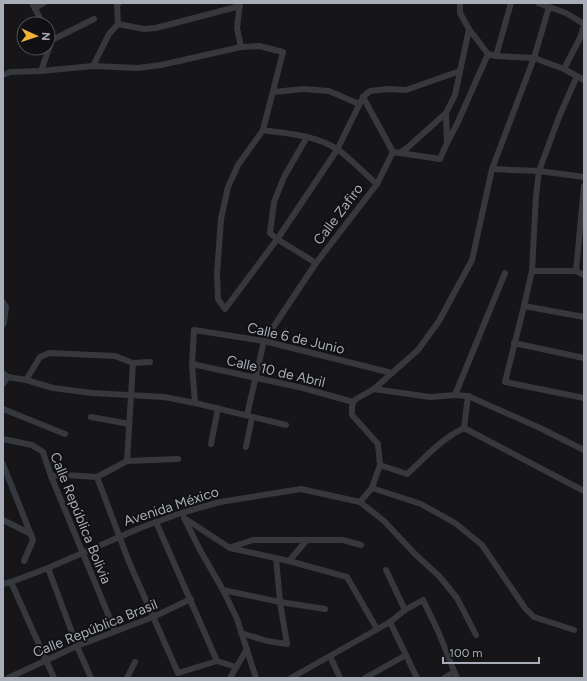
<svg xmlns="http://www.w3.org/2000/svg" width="587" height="681" font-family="Figtree,sans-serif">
	<rect width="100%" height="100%" fill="#161618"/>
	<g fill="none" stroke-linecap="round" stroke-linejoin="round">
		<g stroke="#37383d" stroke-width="6">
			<path d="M32,3L43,24"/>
			<path d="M240,3L237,28L241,47"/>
			<path d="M460,3V13L469,29L488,54L496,56L534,58L564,69L584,80"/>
			<path d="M538,3L566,13L584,24"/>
			<path d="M35,8L44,3"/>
			<path d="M118,24L144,29L156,28L240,6"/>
			<path d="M52,40L94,19"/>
			<path d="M496,56L511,3"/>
			<path d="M93,66L109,34L118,24L117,5L119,3"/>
			<path d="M564,69L580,38L584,26"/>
			<path d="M41,71L52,40L48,33"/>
			<path d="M3,75L10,72L41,71L93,66L138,68L161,65L241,47L259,46L283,52L263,130L238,165L228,187L221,219L217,274L218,299L225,309L278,238L337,150L363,97L370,91L388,89L406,90L460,71"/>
			<path d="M577,76L559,117L539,171L536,196L532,271L524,306L505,382L584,398"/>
			<path d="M274,92L303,89L329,91L359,104"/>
			<path d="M363,97L393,152"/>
			<path d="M263,130C288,134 315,135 337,149C350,158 365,174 377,184"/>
			<path d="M307,137L284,177L274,202L270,233L277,239L316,263"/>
			<path d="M448,141L457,124L488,54"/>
			<path d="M393,152L440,159L447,143L446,113L455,95L469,29"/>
			<path d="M401,152L407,148L446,113"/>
			<path d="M492,169L539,171L584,177"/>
			<path d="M532,271H576L584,275"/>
			<path d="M576,271L584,186"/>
			<path d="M3,302L6,307L4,323L3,325"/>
			<path d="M524,306L584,317"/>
			<path d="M514,343L584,358"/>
			<path d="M192,364L303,388L353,402"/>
			<path d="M3,373L8,377L26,380L53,388L92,393L164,397L195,403L286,425"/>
			<path d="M26,380L40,357L49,353L115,356L133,363L150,362"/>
			<path d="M3,384L8,377"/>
			<path d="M374,389L430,397L455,395L468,396L540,428L584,450"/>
			<path d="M455,395L505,273"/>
			<path d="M468,396L464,428L584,491"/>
			<path d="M195,403L192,364L194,330L264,341L392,373"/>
			<path d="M3,409L65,434"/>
			<path d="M247,415L264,341L316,263L377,184L393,152"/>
			<path d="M91,417L129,424"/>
			<path d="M3,439L32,445L43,452L51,476L115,631"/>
			<path d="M211,444L218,408"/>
			<path d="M246,447L252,417"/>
			<path d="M127,461L133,363"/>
			<path d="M3,464L33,540L24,561"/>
			<path d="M380,465L407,474C426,457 441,439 464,428"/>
			<path d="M51,476L65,475L97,477"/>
			<path d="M97,477L129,562L178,673"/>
			<path d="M97,477L127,461L178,459"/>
			<path d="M372,488L421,504L455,523L482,545L525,608L534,617L574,630"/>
			<path d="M360,502L384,521L415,554L439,576L457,598L476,635"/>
			<path d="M184,518L230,548L289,561L347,577L377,629"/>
			<path d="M3,520L31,534"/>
			<path d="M185,520L200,550L223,590L237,619L256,678"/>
			<path d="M156,522L217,661"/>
			<path d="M231,547L253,540H343L361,545"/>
			<path d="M289,561L307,540"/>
			<path d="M48,568L77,646L91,678"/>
			<path d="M386,570L405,610"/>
			<path d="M11,582L54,678"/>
			<path d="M3,584L11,582L48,568L140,528L181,513L220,502L301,489L360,502L372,488L380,465L378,444L352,415V407L353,402L356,399L374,389L418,350L439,321L472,260L492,169L534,58L549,7"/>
			<path d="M223,590L280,602L325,609"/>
			<path d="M390,622L417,678"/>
			<path d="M241,633L267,641L287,644L280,602L276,558"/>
			<path d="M330,656L340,678"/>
			<path d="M178,673L217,661L236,667"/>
			<path d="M8,678L77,646L153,617L191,599"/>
			<path d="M127,678L135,662"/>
			<path d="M230,678L247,649"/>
			<path d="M291,678L390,622L405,610L423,600L438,631L457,678"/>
			<path d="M365,678L406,655"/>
			<path d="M444,678L454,672"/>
		</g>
	</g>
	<g text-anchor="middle" stroke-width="4" stroke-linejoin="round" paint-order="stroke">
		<g font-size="14" fill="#a8adb8" stroke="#111113">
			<text transform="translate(338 214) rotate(-53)" y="5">Calle Zafiro</text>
			<text transform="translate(296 338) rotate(13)" y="5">Calle 6 de Junio</text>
			<text transform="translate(276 371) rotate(13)" y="5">Calle 10 de Abril</text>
			<text transform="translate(171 506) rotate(-18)" y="5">Avenida México</text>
			<text transform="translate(81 518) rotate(68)" y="5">Calle República Bolivia</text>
			<text transform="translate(95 628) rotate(-22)" y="5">Calle República Brasil</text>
		</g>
	</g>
	<rect width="587" height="681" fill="none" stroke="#a8adb8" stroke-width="8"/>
	<g transform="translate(36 36) rotate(93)"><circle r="19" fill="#111113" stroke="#4d4f55"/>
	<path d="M0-3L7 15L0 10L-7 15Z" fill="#f2b134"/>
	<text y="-6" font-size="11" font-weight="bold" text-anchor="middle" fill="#a8adb8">N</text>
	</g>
	<path d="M443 657v6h96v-6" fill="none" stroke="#a8adb8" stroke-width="2"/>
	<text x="449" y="657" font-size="12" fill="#a8adb8" stroke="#111113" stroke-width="3" paint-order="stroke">100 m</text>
</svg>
